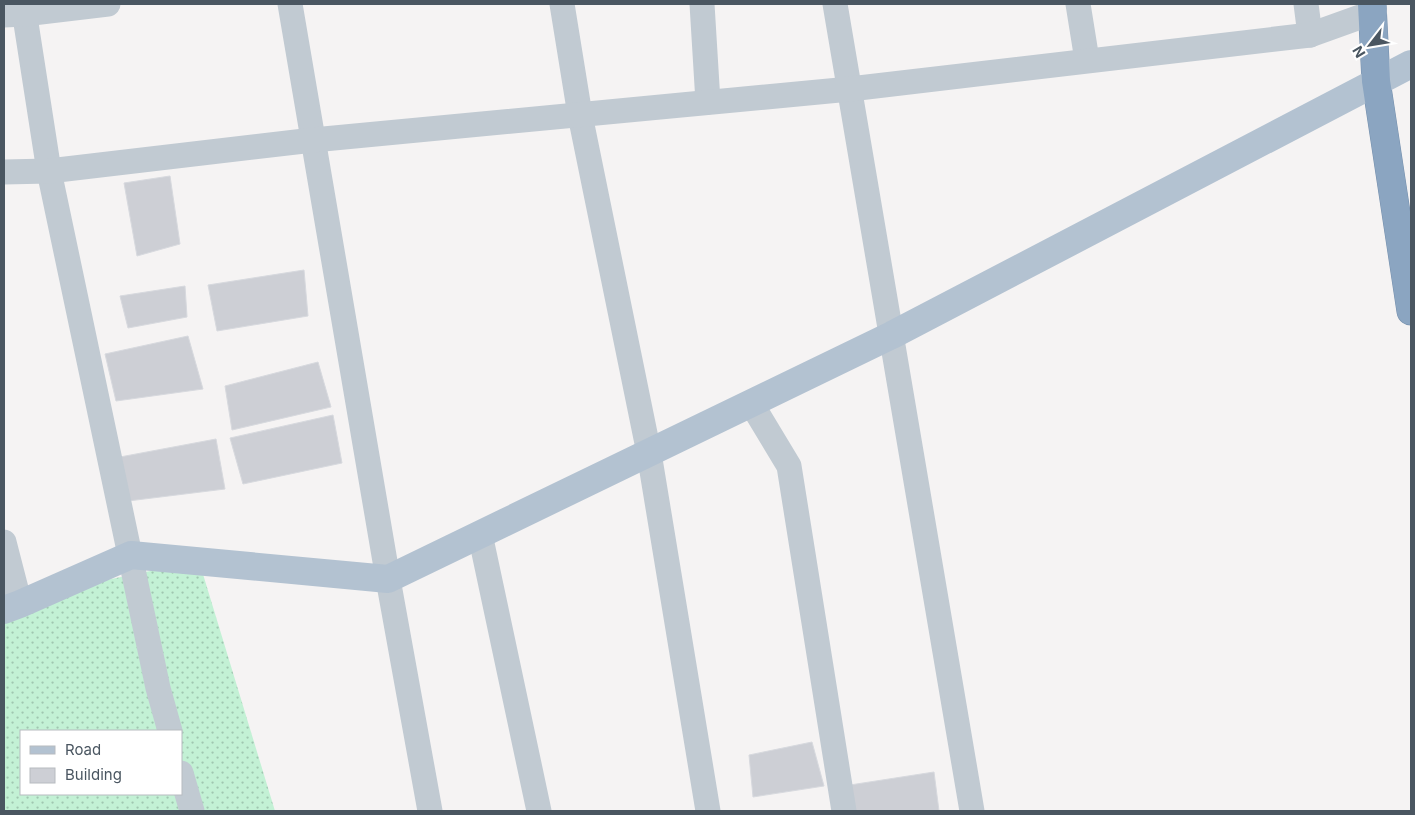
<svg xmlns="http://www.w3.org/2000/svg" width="1415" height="815" font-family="Inter,sans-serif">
	<defs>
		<pattern id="grass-dots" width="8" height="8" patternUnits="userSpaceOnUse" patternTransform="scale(1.25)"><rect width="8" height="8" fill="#c3f1d5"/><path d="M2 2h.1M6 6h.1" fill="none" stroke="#a0c6b0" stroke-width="1.8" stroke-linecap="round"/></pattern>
	</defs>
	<rect width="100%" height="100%" fill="#f5f3f3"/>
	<path fill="url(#grass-dots)" fill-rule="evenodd" d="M199,561L275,811H4V601ZM21,731H181V794H21Z"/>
	<g fill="#cdcfd5" stroke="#d7d9de">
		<path d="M170,176L180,244L137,256L124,183Z"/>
		<path d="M304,270L308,316L217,331L208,285Z"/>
		<path d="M185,286L187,317L128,328L120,296Z"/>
		<path d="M188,336L203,389L116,401L105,354Z"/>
		<path d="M318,362L331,407L232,430L225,386Z"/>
		<path d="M333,415L342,463L243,484L230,438Z"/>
		<path d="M216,439L225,489L128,501L120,457Z"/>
		<path d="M812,742L824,786L753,797L749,755Z"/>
		<path d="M934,772L939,811H853L850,785Z"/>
	</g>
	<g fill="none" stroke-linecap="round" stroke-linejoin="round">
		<defs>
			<path id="highway" d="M1372,4L1376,81L1411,311"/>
		</defs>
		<use href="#highway" stroke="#7690ad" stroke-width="29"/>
		<g stroke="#c1cad2" stroke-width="25">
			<path d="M23,4L49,171L158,688L170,731"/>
			<path d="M290,4L388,579L430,811"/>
			<path d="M562,4L580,115L649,453L708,811"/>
			<path d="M702,4L708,102"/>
			<path d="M835,4L972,811"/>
			<path d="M1078,4L1087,60"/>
			<path d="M1306,4L1310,35"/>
			<path d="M4,15L24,14L108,4"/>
			<path d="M4,172L49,171L313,140L850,89L1310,35L1374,12"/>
			<path d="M751,403L789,466L844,811"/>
			<path d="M480,534L539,811"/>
			<path d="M4,542L20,604"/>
			<path d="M181,773L192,811"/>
		</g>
		<path stroke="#b3c2d1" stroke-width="28" d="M4,610L20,604L131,555L388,579L892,335L1411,64"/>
		<use href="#highway" stroke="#8ba5c1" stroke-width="28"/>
	</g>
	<rect width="1415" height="815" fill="none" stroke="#4a5661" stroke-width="10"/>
	<rect x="20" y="730" width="162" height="65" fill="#ffffff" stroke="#b7bbc0"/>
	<rect x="30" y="746" width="25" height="8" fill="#b3c2d1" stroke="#b7bbc0"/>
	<text x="65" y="755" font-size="15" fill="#4a5661">Road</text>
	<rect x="30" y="768" width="25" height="15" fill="#cdcfd5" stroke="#b7bbc0"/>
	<text x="65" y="780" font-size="15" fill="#4a5661">Building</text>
	<g transform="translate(1370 45) rotate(239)" stroke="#ffffff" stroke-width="4" paint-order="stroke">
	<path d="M0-4L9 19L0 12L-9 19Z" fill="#4a5661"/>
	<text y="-8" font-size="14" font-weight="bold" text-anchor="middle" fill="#4a5661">N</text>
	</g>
</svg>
